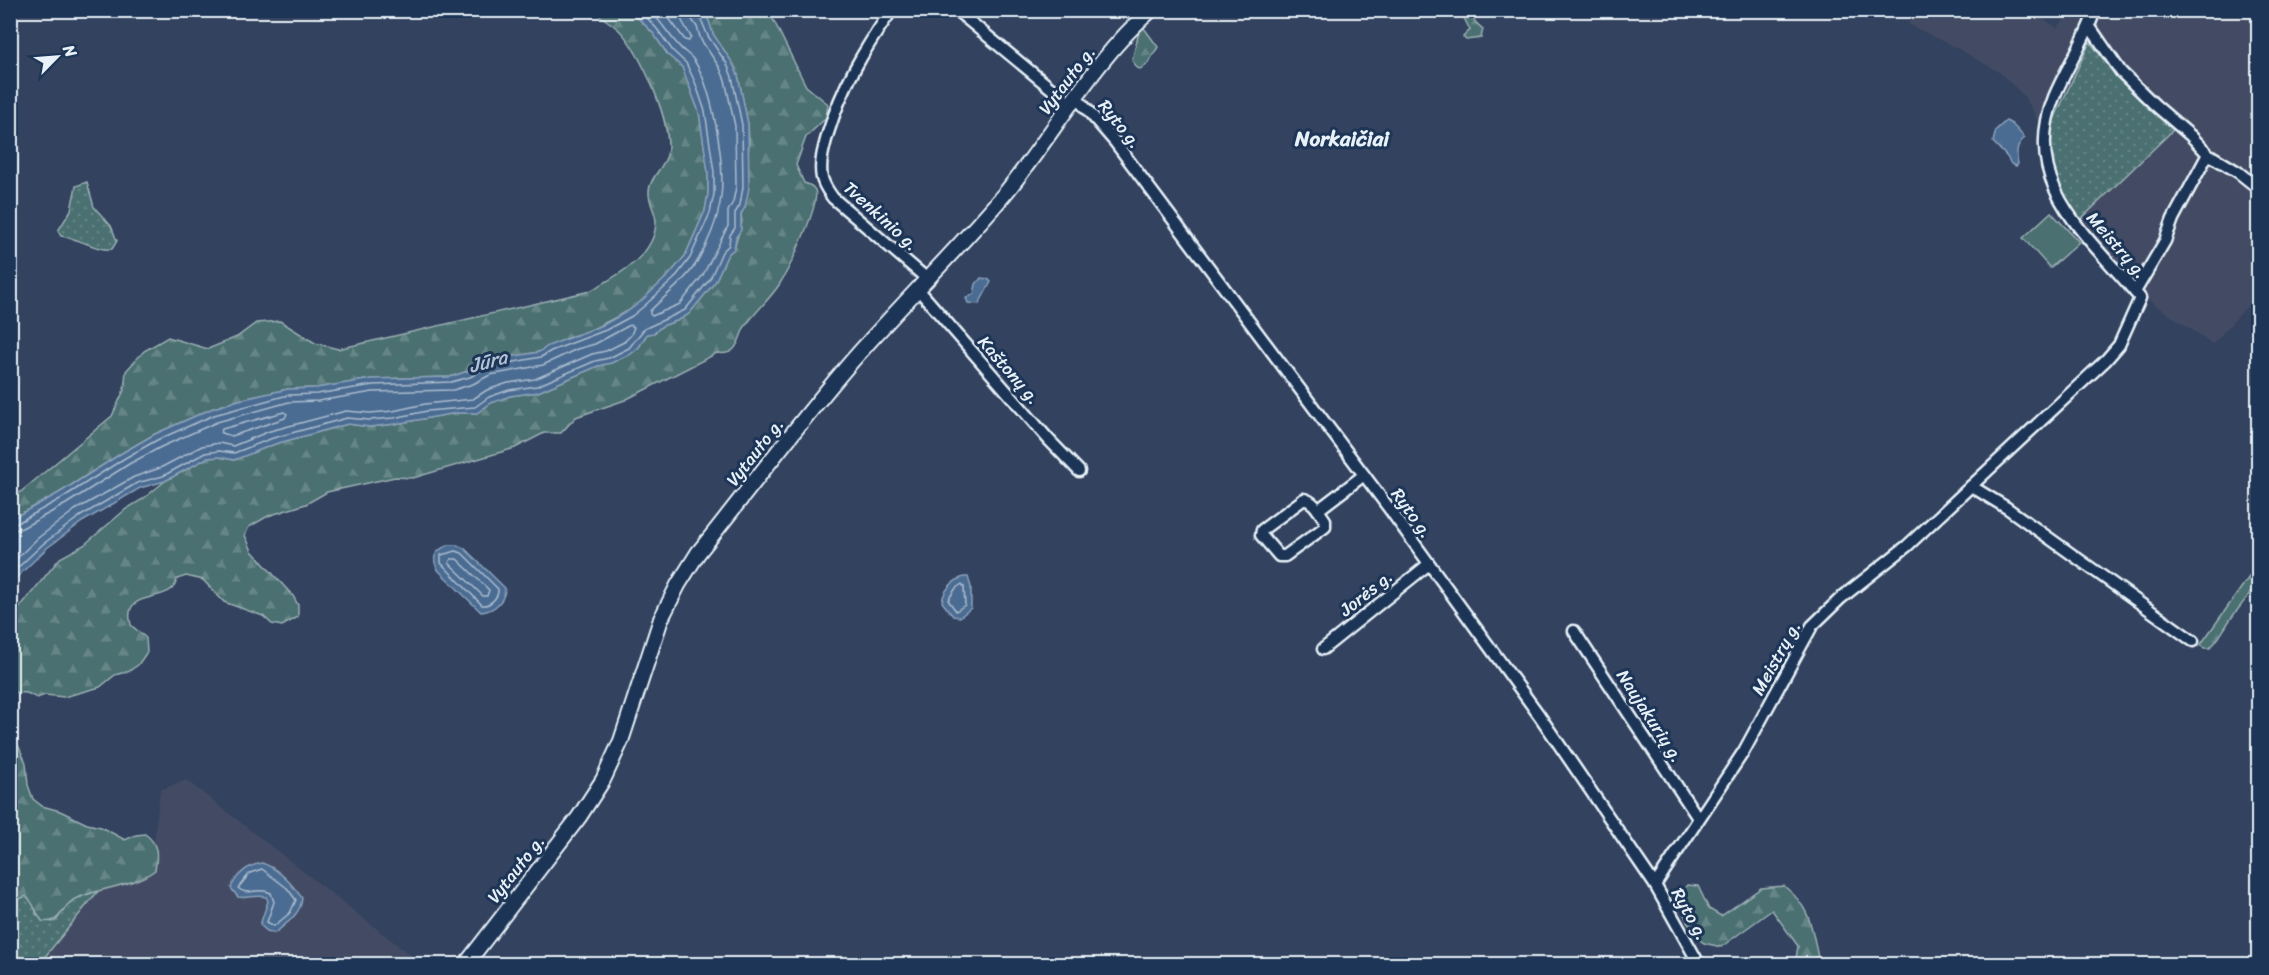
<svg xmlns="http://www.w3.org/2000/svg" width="2269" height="975" font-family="Sriracha,sans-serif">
	<defs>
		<pattern id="grass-dots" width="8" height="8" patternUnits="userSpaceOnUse" patternTransform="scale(1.5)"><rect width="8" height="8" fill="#4c7071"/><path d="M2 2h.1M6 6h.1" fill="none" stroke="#668586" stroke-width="1.8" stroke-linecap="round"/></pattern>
		<pattern id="forest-firs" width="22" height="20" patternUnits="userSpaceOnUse" patternTransform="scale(1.5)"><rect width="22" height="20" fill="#4c7071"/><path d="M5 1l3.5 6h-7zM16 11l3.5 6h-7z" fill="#668586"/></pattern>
	</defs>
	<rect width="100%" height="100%" fill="#33425f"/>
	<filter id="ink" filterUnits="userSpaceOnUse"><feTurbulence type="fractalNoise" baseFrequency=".0167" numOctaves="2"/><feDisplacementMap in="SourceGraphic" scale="12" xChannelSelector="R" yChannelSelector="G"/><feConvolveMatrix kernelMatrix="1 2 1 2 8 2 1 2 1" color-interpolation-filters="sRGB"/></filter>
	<g filter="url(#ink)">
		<g fill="#424c64">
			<path d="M1917,10L2033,11L2057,28L2072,11H2087L2093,15L2094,10L2258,11V294L2213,344L2142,296L2076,224L2180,122L2116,60L2090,28L2044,131L2025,97L1999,72L1957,48L1908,24Z"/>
			<path d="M186,780L422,964H39L99,890L150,874L158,856L154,842L160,790Z"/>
		</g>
		<g fill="url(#grass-dots)" stroke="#9ab0b4" stroke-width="1.5">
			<path d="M2090,42L2116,76L2173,130L2080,220L2063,196L2050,156L2051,126Z"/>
			<path d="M87,182L94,207L111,226L117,241L112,249C97,251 78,238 61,236L58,231L71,210L76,186Z"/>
			<path d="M99,890L39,964H11V902L26,896L35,903L36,914C62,931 54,917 68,904C76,897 90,894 99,890Z"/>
		</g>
		<g fill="url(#forest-firs)" stroke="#9ab0b4" stroke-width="1.5">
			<path d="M593,11H631L653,33L668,55L682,67L699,112L708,172V194L705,211L685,256L669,275L639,303L628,311L589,331L572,336L539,352L486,361L468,371L450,377L372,379L316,388L288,389L239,400L211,409L155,434L122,453L59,493L11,519V500L112,416L124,390L126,371L144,351L168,337L208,349L237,337L256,323L280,321L315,343L338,349L590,291C616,276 655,257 656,222C656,212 648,202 649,191C649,179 664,167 667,155C674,126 640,50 619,30C611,23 602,17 593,11Z"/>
			<path d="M702,11H769L806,86L828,104L826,118L806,137L796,165L804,183C808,184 813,186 815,190C821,204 788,271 779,285C769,300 754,313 744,328C741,334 739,344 734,349C729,354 723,354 717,353L625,400L576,417L561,433H544L515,448L413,478L395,477L327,492L306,504L268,516L249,527L245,535L252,551L293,596L298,605V617L282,626L272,624L263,616L224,602L203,580L186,576L177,579C177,581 174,587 173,588C160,602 122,591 131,625L146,638L147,652L138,665L129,671L115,675L100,687L64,697L45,695L37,698L27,693L11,692V614L20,607L60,558L84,545L126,509L143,499L165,481L207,458L219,457L234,460L275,444L348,424L370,427L395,424L456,413H477L491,403L510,396L538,392L598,366L611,363L632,353L639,347L647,334L654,333L662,326L679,320L689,314L715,282L728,254L734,249L742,222L741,214L745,207L749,141L748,124L738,75L732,62L713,34L709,21Z"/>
			<path d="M1466,11H1474C1471,22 1477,23 1483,29L1481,38L1466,40L1463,37L1470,30L1463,16Z"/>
			<path d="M1141,24L1158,47L1148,63L1141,69L1137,68L1132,60Z"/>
			<path d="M10,115C18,140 23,176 11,201Z"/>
			<path d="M2258,560C2259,590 2245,598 2230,620C2223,630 2219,640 2210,648H2204L2201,644L2249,577Z"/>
			<path d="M11,744L18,745L26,763L28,785L33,799L42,806L60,811L87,824L101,827L125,840L136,835L145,834C158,843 158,855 155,870C133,887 100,887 75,899C60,907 62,925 42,921C35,912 35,904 26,896L11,902Z"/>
			<path d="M1687,885L1698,886L1709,909L1721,916L1761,888L1784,886C1810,906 1812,927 1818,958L1817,964H1795L1798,946L1772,910L1721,947L1704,943L1697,938L1688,923L1679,904L1681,893Z"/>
		</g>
		<path fill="#4c7071" stroke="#9ab0b4" stroke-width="1.5" d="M2051,212L2079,242L2050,268L2023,238Z"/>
		<g fill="#4c6c92" stroke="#8aa1bb" stroke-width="1.5">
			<path d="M631,11H702L709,21L713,34L732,62L738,75L748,124L749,188L745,207L741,214V230L736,237L734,249L728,254L715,282L689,314L679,320L662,326L654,333L647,334L639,347L632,353L611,363L598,366L538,392L510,396L491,403L477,413H456L395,424L370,427L348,424L275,444L234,460L219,457L207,458L165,481L140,488L82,522L47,548L11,583V519L59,493L122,453L155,434L211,409L239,400L288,389L316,388L372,379L450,377L468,371L486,361L539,352L548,346L603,325L628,311L639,303L669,275L685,256L705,211L708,194V172L699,112L682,67L668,55L653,33Z"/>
			<path d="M2006,121L2012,124L2025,138C2016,144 2016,155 2018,164L2016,166L2011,164L2007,157L1993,142L1996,130Z"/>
			<path d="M981,278L988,279L991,282L979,304L968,303L966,298L974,294L976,284Z"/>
			<path d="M449,545H457L464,548L505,588C505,601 494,611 481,612L439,571C430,558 435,550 449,545Z"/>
			<path d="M964,577H968L971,587V608L960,617L953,616L942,602C943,591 953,580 964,577Z"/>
			<path d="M262,863C278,868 292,884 302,898C301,914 287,923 275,933L267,931L260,925L268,901L266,897C257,894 248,899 238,897L231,888C236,875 248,865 262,863Z"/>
		</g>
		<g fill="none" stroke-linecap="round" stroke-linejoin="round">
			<g stroke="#aabccf" stroke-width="1.5">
				<path d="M650,10C661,22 669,35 679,46C683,51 689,54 693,59C713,87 725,163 721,197C718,220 707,246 695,265C683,284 665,295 650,311V314L652,316L680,304L703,275L728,226V211L733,202L736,187L735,126L725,80L720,68L701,40L697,27L691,18L690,10"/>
				<path d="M663,10L685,40L689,41L691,37L682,21L681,10"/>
				<path d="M284,412L287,414L285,418L232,436L221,433L222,429Z"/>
				<path d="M10,524L19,522L62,498L125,458L157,440L214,415L288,395L317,394L373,385L451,382L470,377L488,367L541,357L551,351L606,330L632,316L643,307L674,279L690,258L710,213L714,194V172L705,111L695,82L686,63L673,51L657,29L640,10"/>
				<path d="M10,531L22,528L66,504L129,464L161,447L217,422L289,402L318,401L373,392L453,390L473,384L490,375L543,365L577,349L595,344L630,325L634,327L631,335L624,342L606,351L592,354L535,379L508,383L487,390L473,399L425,404L393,411L370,413L346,411L270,431L233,446L219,443L202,446L160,468L134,477L75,510L38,538L10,565"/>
				<path d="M456,551L462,553L498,589C499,597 490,606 482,605L441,563V555Z"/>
				<path d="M451,559H457L489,590L487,596H483L449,563Z"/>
				<path d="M10,575L43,544L79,517L137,483L163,476L205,453L219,451L234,453L273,438L347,418L370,420L394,418L427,411L475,407L489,397L509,390L537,386L595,361L609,358L629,348L644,329L685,310L710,279L722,252L729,245L730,235L735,228V213L740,205L743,187L742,125L732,77L727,64L708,36L697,10"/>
				<path d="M962,584L964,587L965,605L956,611L948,600L956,588Z"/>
				<path d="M262,869L287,888L296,900L290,913L274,926L267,922L274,902L271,893C258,886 247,897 238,888L250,873Z"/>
			</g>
			<defs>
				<g id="minor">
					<path d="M892,10C864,49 842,87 828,133C824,147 819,163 822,178C824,186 828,191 833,198L926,278"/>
					<path d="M956,10L1070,104"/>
					<path d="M2090,27L2121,72L2155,105L2191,136L2208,154L2238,172L2258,188"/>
					<path d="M1076,97L1115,142L1388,507L1539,715L1655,885L1699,964"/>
					<path d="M917,288L1049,440L1079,471"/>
					<path d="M2135,292L2165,241L2173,219L2208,154"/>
					<path d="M1971,486L2007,508L2193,641"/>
					<path d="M1304,499C1314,501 1319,512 1325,520V527L1285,556H1279L1261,535L1262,530Z"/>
					<path d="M1318,510L1364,475"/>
					<path d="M1574,631L1698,818"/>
					<path d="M1323,649L1429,564"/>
					<path d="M1655,885L1744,751L1812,626L1841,598L1907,546L2106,360L2119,345L2140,298C2090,237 2019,186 2054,97C2066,68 2085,41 2095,10"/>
				</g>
				<path id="secondary" d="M466,964L579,817L603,780L621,741L661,619L678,585L698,553C747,492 794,429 845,369C897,308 956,252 1007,191C1054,133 1095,58 1151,10"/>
			</defs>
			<use href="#minor" stroke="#e8f1f8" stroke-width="15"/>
			<use href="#secondary" stroke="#e8f1f8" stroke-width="18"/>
			<use href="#minor" stroke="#1d3557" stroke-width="10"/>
			<use href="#secondary" stroke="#1d3557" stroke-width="14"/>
		</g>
	</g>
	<g text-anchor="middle" stroke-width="6" stroke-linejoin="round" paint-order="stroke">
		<g font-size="18" fill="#e8f1f8" stroke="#1d3557">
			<text transform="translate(1067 80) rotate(-53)" y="6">Vytauto g.</text>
			<text transform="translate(1120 124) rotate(51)" y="6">Ryto g.</text>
			<text transform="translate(881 216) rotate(42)" y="6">Tvenkinio g.</text>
			<text transform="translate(2117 245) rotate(49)" y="6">Meistrų g.</text>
			<text transform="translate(1009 370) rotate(49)" y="6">Kaštonų g.</text>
			<text transform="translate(755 452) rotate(-52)" y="6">Vytauto g.</text>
			<text transform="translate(1412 513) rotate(54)" y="6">Ryto g.</text>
			<text transform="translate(1366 593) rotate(-39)" y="6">Jorės g.</text>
			<text transform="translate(1776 658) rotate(-61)" y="6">Meistrų g.</text>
			<text transform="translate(1650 716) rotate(57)" y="6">Naujakurių g.</text>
			<text transform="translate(516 869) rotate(-52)" y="6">Vytauto g.</text>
			<text transform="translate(1690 914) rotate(61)" y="6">Ryto g.</text>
		</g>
		<g font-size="20" font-style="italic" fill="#b1c2d4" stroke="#1d3557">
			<text transform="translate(488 361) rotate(-15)" y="7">Jūra</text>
		</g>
		<g font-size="21" font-weight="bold" fill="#e8f1f8" stroke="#1d3557">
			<text x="1342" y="146">Norkaičiai</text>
		</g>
	</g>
	<rect width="2269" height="975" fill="none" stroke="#1d3557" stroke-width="36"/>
	<rect x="18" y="18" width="2233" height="939" fill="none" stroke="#e8f1f8" stroke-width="2" filter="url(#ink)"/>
	<g transform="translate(57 57) rotate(65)" stroke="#1d3557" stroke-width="4.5" paint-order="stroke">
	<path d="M0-4.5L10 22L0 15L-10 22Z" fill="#e8f1f8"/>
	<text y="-9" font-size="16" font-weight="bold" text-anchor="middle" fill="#e8f1f8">N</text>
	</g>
</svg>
